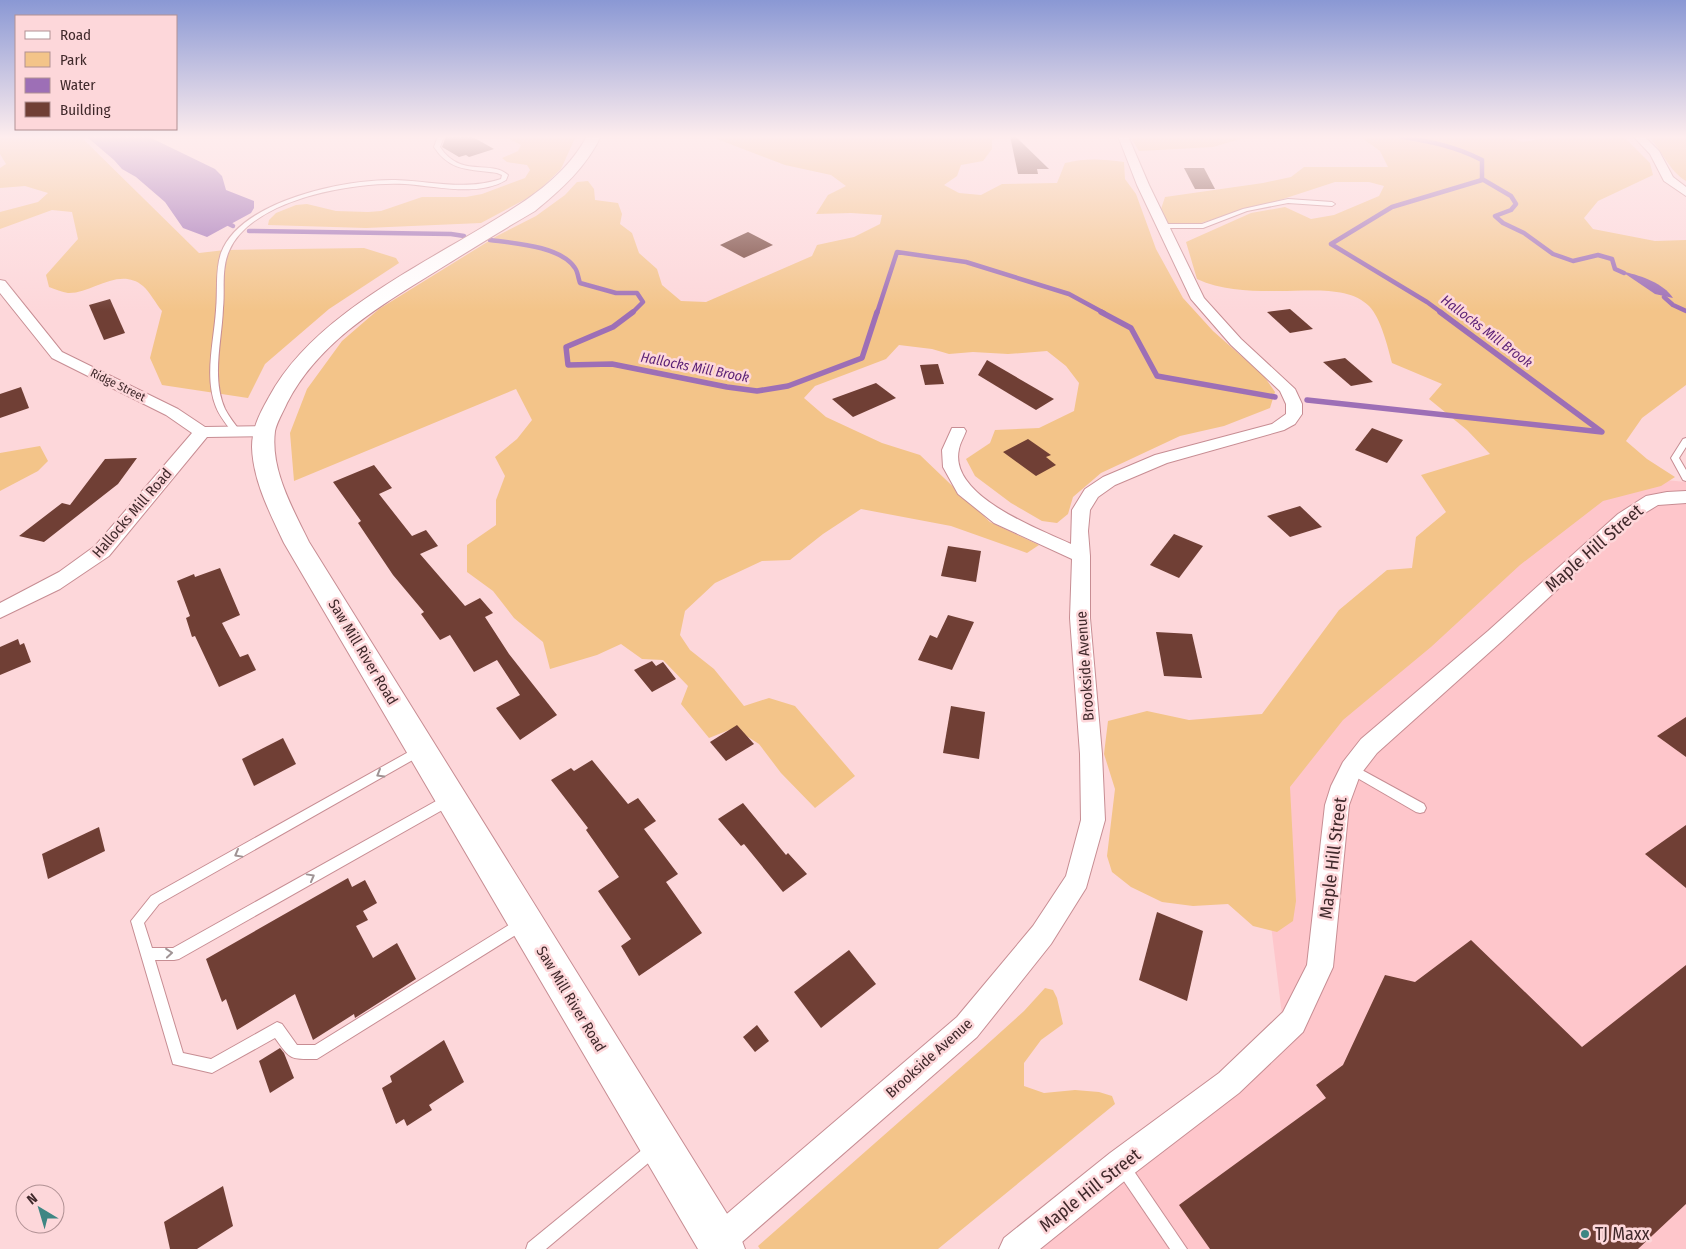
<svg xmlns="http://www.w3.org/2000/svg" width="1686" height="1249" font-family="'Fira Sans Condensed',sans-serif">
	<rect width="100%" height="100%" fill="#fdd7da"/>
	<path fill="#fec6cb" d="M1665,480L1686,482V1249H1016L1283,1023L1265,876L1268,791L1338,708L1608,486Z"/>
	<g fill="#f3c489">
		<path d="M0,136H80L199,253L225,250L364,248L396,258L399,263L329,309L265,364L248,398L162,385L150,358L162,311C156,304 150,292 143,286C119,266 92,294 68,293C62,292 55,289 49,287L46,275L78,239L72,212L52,210L0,229V212L38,202L48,193L25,186L0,188V168L6,164L0,154Z"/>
		<path d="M504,136H576L561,169L535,194L481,223L366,228L268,225L269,220L276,213L296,205L307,204L336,211L368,212L381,211L422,197H466L482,194L525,178L530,170L527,165L507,162L502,158L518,151L521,145Z"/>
		<path d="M709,136H1003L992,140V149L983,161L961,165L957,176L944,185L959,193L981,195L1002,184L1057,183L1065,163C1085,158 1103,159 1124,162L1125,179L1136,194L1156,249L1183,298L1213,331L1264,376L1275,392L1270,408L1224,426L1180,436L1101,473L1073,497L1068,514L1057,523L1042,521L1011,503L975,476L966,459L990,443L995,430L1039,428L1074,411L1079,383L1066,366L1047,351L1008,354L973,352L949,354L932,349L899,345L886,359L815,386L804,398L826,417L882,443L920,455L990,522L1039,545L1027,553L951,526L861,509L823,534L790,560L762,561L715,583L685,611L680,635L690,650L714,669L744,706L769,698L795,706L855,776L815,808L781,773L759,744L734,728L709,738L681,704L688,686L663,660L642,659L621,644L597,655L550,669L543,642L514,618L493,591L467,572V545L496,525V500L505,476L495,457L517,439L532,420L516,389L294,481L290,433L307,389L342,341L379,309L497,236L536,216L565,195L577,182L588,181L594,189L595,200L618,203L622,214L620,224L632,233L639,253L657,269L662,285L681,301L706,302L812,256L817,245L854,237L880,224L882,215L851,213L816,214L828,195L846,186L831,175L785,165Z"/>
		<path d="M1140,136H1251L1213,147L1139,151L1131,138Z"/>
		<path d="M1359,136H1506L1523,142L1540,139V136H1623L1650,163L1653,175L1598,201L1584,218L1593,229L1655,241L1686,240V385L1642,418L1626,441L1647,459L1675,477L1661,486L1603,501L1520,565L1431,647L1343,720L1290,787L1296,901L1293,921L1277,932L1253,926L1228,904L1193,906L1162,902L1131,887L1112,872L1107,856L1115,789L1104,754L1108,721L1147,711L1189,720L1262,714L1339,610L1387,570L1412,568L1416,537L1446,512L1421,475L1490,454L1467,430L1429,399L1442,384L1392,363C1388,348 1381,318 1369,306C1348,284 1301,292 1273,291C1246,291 1221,290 1197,279L1186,242L1251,213L1285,207L1311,219L1334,215L1379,196L1384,186L1369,182H1335L1277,201L1246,209L1201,223L1167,224L1161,209L1165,197L1263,183L1291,177L1304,167H1388L1380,151Z"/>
		<path d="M1648,136H1686V181C1669,171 1662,150 1648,136Z"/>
		<path d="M40,446L48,461L38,471L0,491V453Z"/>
		<path d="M1045,988L1053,990L1057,998L1063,1024L1041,1040L1024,1063V1086L1044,1093L1075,1090L1099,1092L1112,1096L1115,1104L938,1249H760L758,1246L983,1048L1024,1011Z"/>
	</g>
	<g fill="#9d6fb6">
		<path d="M86,136H147L215,169L222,176L226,190L254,201V208L251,213L207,237L183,228L165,202L136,177L122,169L114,160Z"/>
		<path d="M1625,272C1642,276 1663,283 1673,298L1655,294L1624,273Z"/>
	</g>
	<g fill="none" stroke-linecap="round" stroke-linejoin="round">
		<g stroke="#9d6fb6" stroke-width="4.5">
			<path d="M1398,136C1428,141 1455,146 1482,160V180L1392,207L1331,244L1427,302L1442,313"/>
			<path d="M1482,179L1511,196L1516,204L1511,210L1495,216L1503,223L1524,233L1553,254L1573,261L1598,255L1612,259L1615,269L1624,273"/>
			<path d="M221,220L233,226"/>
			<path d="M249,231L451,234L464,236"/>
			<path d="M490,240C513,243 561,246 575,268C578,272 578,278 580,283L616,293H637L643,302L632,313"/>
			<path d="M1664,297L1673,305L1686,311"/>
			<path d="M877,313L897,252L966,262L1069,294L1104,313"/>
		</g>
		<g stroke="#9d6fb6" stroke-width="5.5">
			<path d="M633,312L613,327L566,347L568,365L612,364L727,387L757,391L788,386L862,358L877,312"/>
			<path d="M1101,312L1131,328L1157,376L1275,397"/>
			<path d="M1307,400L1602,432L1440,312"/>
		</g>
	</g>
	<g fill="#703f35">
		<path d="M446,136H471L494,149L469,157L466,155L459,157L442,147Z"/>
		<path d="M1010,136H1015L1049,169H1037L1038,174H1018Z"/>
		<path d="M1184,168H1204L1215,189H1195Z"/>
		<path d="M748,232L773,245L744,258L720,245Z"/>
		<path d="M110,299L125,333L104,340L89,305Z"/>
		<path d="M1290,309L1313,329L1290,333L1267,312Z"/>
		<path d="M1345,358L1373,382L1351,386L1323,362Z"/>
		<path d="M987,360L1054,399L1036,410L978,375Z"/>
		<path d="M938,364L944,384L925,385L920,365Z"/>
		<path d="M876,383L896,398L853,417L832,399Z"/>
		<path d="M21,387L29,408L0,418V394Z"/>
		<path d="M1372,428L1403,440L1387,463L1355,450Z"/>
		<path d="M1028,439L1051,455L1046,457L1056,465L1036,476L1003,452Z"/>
		<path d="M137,458L118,484L44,542L19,536L62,503L70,505L105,459Z"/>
		<path d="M374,465L392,488L379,494L412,536L426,530L438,546L420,554L465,606L480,598L493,613L485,617L509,654L557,715L520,740L496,708L520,695L497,660L474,672L450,635L440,640L421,614L424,612L393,575L358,523L361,521L333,482Z"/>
		<path d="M1300,506L1322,527L1290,537L1267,516Z"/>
		<path d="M1174,534L1203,546L1179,578L1150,565Z"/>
		<path d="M948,546L981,551L976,582L941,576Z"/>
		<path d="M220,568L240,615L222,623L240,657L248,654L256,670L219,687L195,636L192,637L186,618L190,616L177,581L194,574L195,577Z"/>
		<path d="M948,615L974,622L952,670L918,660L930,635L937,638Z"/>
		<path d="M1156,632L1192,634L1202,678L1164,676Z"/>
		<path d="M18,639L20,645L24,643L31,662L0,675V647Z"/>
		<path d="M652,661L656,666L663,662L676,679L652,692L634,670Z"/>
		<path d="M951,706L985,712L979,759L943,753Z"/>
		<path d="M1686,717V757L1657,736Z"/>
		<path d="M737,725L754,744L726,761L710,742Z"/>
		<path d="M283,738L296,764L254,786L242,759Z"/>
		<path d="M592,760L628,804L638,798L656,821L644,829L678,874L666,882L702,933L639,976L621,946L631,939L598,891L619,877L586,830L588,828L551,780L571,768L574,771Z"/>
		<path d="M743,803L786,855L788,853L807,874L783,892L744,844L741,846L718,819Z"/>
		<path d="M1686,825V888L1645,854Z"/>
		<path d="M99,827L105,851L48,879L42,854Z"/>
		<path d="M348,878L352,887L365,880L377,903L363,911L368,920L356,926L373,958L397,943L416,979L355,1018L354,1014L313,1040L295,994L237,1030L226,999L222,1002L206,959Z"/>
		<path d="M1157,912L1203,931L1187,1001L1139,980Z"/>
		<path d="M1471,940L1582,1047L1686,965V1204L1638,1249H1210L1179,1205L1326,1098L1316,1085L1343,1065L1385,975L1415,982Z"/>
		<path d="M849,950L876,984L821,1028L794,992Z"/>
		<path d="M757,1025L769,1041L755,1052L743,1037Z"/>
		<path d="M444,1040L464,1082L429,1105L432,1110L407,1126L404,1119L396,1124L382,1088L392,1082L390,1076Z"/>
		<path d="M280,1048L284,1053L294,1078L270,1093L259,1061Z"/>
		<path d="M223,1186L233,1226L197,1249H170L164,1222Z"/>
	</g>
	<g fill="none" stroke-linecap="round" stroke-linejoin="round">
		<defs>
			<g id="lane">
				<path d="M438,136H444L440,147C461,179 491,159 508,175L506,180C479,197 435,186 405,184C355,181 251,199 229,251C221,269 225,290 223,308C222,340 211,378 225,409C229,417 235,424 240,431L239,433H233C227,425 220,417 216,407C204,377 214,341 216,310C218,291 215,271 221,253C241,200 346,179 395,180C431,181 465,191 501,179L502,175L497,173C471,169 450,172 434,147Z"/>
				<path d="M1288,199L1332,202L1335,204L1332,206L1288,203L1247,211L1203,228H1163L1160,226L1163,224H1202L1243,209Z"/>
				<path d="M1686,438V447L1679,458L1686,470V481L1683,480L1671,458L1683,439Z"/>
				<path d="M421,745L425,747L427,750L425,753L159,904L144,923L152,948H173L445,796L449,795L453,796L455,800L453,804L179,959L174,960H155L183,1053L211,1059L277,1022L282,1024L297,1045H315L517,920L522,918L527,920L528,924L527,928L317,1059C289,1059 291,1060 275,1038L212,1073L173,1064L131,921L151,896Z"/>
				<path d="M1351,764L1424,804L1426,808L1424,812L1420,813L1416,812L1347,772L1345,769L1347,766Z"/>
				<path d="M654,1141L659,1144L662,1149L659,1154L546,1249H526L528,1243L649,1144Z"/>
				<path d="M1122,1158L1127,1161L1187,1249H1170L1117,1171L1114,1166L1117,1161Z"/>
			</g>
			<g id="street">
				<path d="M1118,136H1128L1149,185L1204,298L1241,339L1295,389L1302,404V414L1295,424L1284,430L1167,463L1115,485L1098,497L1090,510L1088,531L1090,556V618L1102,754L1105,820L1086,888L1051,944L977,1037L734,1249H706L703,1241L708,1230L957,1017L1033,926L1066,876L1081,820L1080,754L1070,618L1072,559L994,523L958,494L943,467L942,450L952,428H964L966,431C964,437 960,443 959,449C948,496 1039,529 1071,544L1072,510L1085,489L1103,477L1155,455L1272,424L1286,414V404L1280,391L1231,345L1191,299L1137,185Z"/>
				<path d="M1633,136H1644L1659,151L1673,177L1686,187V196L1664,181L1650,154Z"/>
				<path d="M0,280L5,281L62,352L178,409L205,427L264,426L270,428L272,431L270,434L264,436L207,437L109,556L60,589L0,618V603L59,572L95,546L192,433L166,415L52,358L0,293Z"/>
				<path d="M1686,491V503L1658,505L1630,522L1502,641L1377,753L1360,775L1349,805L1333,967L1303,1032L1239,1093L1132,1175L1040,1249H999L1004,1238L1110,1153L1219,1073L1283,1012L1307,965L1325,805L1331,786L1343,762L1361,739L1488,631L1618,514L1646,496L1667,492Z"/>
			</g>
			<path id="highway" d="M587,136H601C586,167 562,189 535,211C502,230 470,250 438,270C380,306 319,341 287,403C283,412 277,422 275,431C270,470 293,509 309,542L739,1233L745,1249H698L284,543C270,513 253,481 252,447C252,428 260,413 269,397C310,320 410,271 483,227C523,203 564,179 587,136Z"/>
		</defs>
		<use href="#lane" stroke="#c78d93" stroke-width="2"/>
		<use href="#street" stroke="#c78d93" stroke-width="2"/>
		<use href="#highway" stroke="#c78d93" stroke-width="2"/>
		<use href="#lane" fill="#fff" fill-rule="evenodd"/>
		<use href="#street" fill="#fff" fill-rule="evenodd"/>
		<use href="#highway" fill="#fff" fill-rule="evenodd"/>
	</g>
	<defs><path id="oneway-chevron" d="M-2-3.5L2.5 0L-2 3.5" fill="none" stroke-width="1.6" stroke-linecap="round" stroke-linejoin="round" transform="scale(1.25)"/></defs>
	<g stroke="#a09495">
		<use href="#oneway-chevron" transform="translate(380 774) rotate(150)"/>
		<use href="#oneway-chevron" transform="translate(238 854) rotate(151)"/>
		<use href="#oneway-chevron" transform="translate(311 877) rotate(-29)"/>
		<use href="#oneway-chevron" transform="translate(169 953) rotate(-5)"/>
	</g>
	<linearGradient id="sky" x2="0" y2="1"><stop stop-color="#8a98d4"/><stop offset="0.44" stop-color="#feedee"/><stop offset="1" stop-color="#feedee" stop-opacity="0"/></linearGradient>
	<rect width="1686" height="311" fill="url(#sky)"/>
	<circle fill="#3e8683" stroke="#fdd7da" stroke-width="2" cx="1585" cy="1234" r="5"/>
	<g text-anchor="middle" stroke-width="5" stroke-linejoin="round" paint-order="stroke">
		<g font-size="12" fill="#40292b" stroke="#fdd7da">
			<text transform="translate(118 385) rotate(26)" y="4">Ridge Street</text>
		</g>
		<g font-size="14" font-style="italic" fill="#5a1f75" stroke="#fdd7da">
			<text transform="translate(1487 331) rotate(37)" y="5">Hallocks Mill Brook</text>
			<text transform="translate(695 367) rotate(11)" y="5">Hallocks Mill Brook</text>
		</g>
		<g font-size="15" fill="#40292b" stroke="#fdd7da">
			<text transform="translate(132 513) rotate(-49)" y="5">Hallocks Mill Road</text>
			<text transform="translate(363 652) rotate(59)" y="5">Saw Mill River Road</text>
			<text transform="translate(1085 666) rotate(-94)" y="5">Brookside Avenue</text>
			<text transform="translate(571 999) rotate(59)" y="5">Saw Mill River Road</text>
			<text transform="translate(929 1058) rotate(-42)" y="5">Brookside Avenue</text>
		</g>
		<g font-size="18" fill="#40292b" stroke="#fdd7da">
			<text transform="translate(1594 548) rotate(-41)" y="6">Maple Hill Street</text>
			<text transform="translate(1333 858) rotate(-83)" y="6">Maple Hill Street</text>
			<text transform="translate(1090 1190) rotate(-38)" y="6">Maple Hill Street</text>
		</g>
		<g font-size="18" fill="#40292b" stroke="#fdd7da" text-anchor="start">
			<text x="1595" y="1240">TJ Maxx</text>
		</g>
	</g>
	<rect x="15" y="15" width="162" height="115" fill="#fdd7da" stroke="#b19194"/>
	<rect x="25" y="31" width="25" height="8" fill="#ffffff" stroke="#b19194"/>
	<text x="60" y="40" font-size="15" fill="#40292b">Road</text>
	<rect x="25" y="52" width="25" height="15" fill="#f3c489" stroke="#b19194"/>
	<text x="60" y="65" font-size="15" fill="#40292b">Park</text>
	<rect x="25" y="78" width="25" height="15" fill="#9d6fb6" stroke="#b19194"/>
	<text x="60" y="90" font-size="15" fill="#40292b">Water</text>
	<rect x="25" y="102" width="25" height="15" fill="#703f35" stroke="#b19194"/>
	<text x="60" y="115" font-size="15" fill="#40292b">Building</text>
	<g transform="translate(40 1209) rotate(322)"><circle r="24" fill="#fdd7da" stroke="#b19194"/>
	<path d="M0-4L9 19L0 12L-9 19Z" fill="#3e8683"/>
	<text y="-8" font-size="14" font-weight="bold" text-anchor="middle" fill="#40292b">N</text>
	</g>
</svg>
